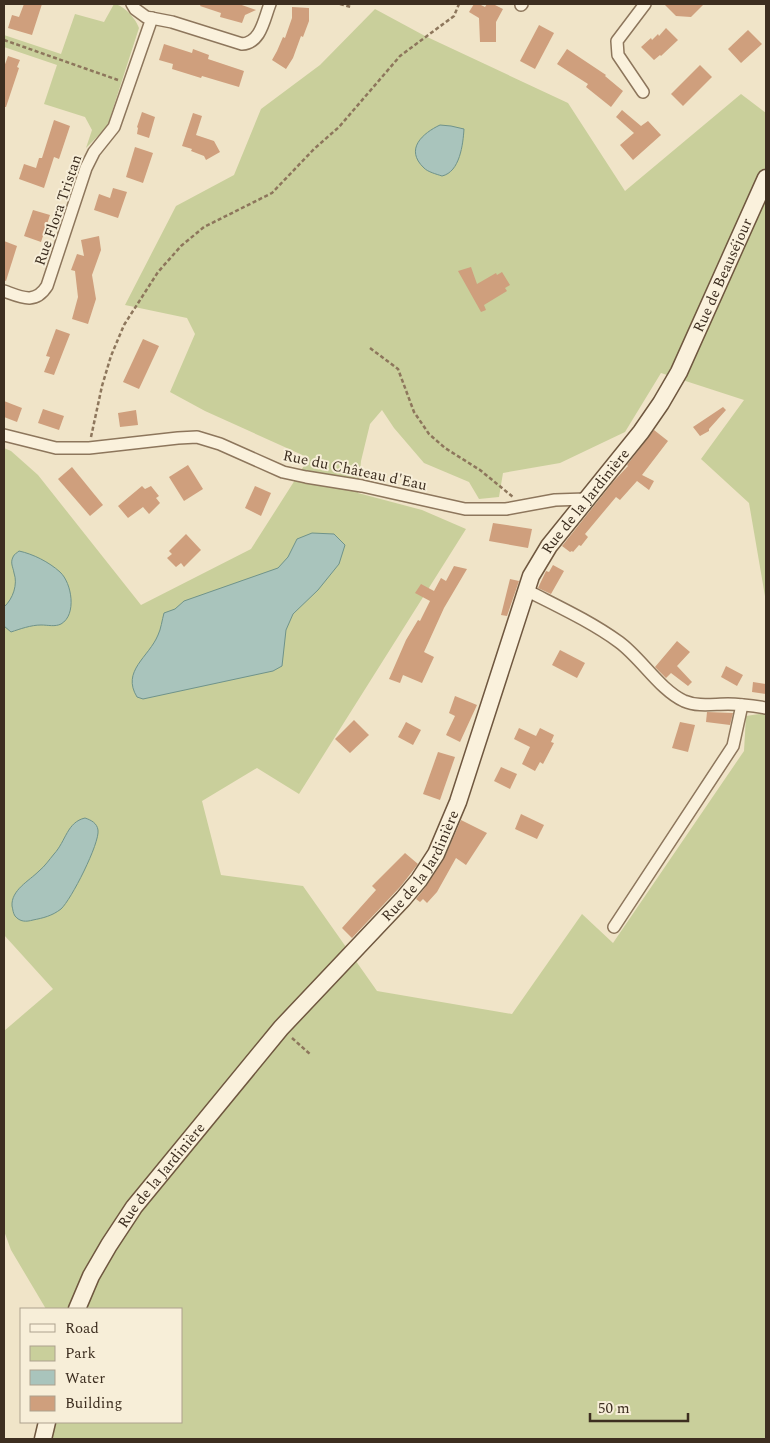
<svg xmlns="http://www.w3.org/2000/svg" width="770" height="1443" font-family="Spectral,serif">
	<rect width="100%" height="100%" fill="#f0e4c8"/>
	<g fill="#c9cf9b" fill-rule="evenodd">
		<path d="M114,4C124,5 136,19 139,28L107,127L86,148L92,130L85,117L44,104L57,65L4,47V35L61,54L75,14L104,22Z"/>
		<path d="M375,9L425,36L568,103L625,191L741,94L766,113V602L749,503L701,459L744,400L661,373L625,432L560,463L503,473L499,497L479,499L469,482L424,463L394,428L382,410L370,424L361,461L358,493L422,510L466,529L299,794L257,768L202,801L221,875L303,886L377,991L512,1014L582,914L613,943L744,751L746,716L766,713V1439H45L49,1422H181V1309H46L11,1250L4,1231V1031L53,989L4,935V448L11,451L38,475L141,605L251,549L309,458L205,411L170,392L195,334L187,318L125,305L176,206L234,175L261,109L320,65ZM463,129C463,153 459,159 442,176L424,168L416,156Z"/>
	</g>
	<g fill="#a9c4bc" stroke="#6f938a">
		<path d="M440,125L451,126L464,129C463,144 460,172 442,176C436,174 428,172 424,168C404,149 423,133 440,125Z"/>
		<path d="M312,533L334,534L345,545L339,564L318,590L293,614L286,630L282,666L273,671L143,699L137,697C121,671 149,657 158,635C161,629 162,620 164,613L175,609L184,601L278,568L288,557L297,539Z"/>
		<path d="M19,551C33,554 49,562 60,572C72,583 77,615 61,624C55,627 48,625 41,625C31,625 20,629 11,632L4,626V607C13,599 18,584 14,573C13,567 10,563 13,557C14,554 17,553 19,551Z"/>
		<path d="M85,818C91,820 97,823 98,830C100,843 71,900 61,909C52,916 43,918 33,920C26,922 20,922 15,916C13,913 13,910 12,906C11,890 29,881 39,871C45,866 49,860 54,854C66,841 67,822 85,818Z"/>
	</g>
	<g fill="#cf9f7d">
		<path d="M24,4H42L32,35L8,28L12,15L19,17Z"/>
		<path d="M201,4H239L256,10L245,15L242,23L220,17L221,13L200,6Z"/>
		<path d="M474,4H479L485,7L487,4H493L503,9L496,22V42H480L479,18L469,12Z"/>
		<path d="M664,4H704L691,17L676,16Z"/>
		<path d="M292,7L309,8V21L303,37L301,36L293,58L286,69L272,60L277,51L283,37L285,38L292,18Z"/>
		<path d="M539,25L554,33L535,69L520,61Z"/>
		<path d="M666,28L678,40L661,56L660,55L654,60L641,47L651,38L652,40L658,34L659,36Z"/>
		<path d="M748,30L762,44L741,63L728,49Z"/>
		<path d="M164,44L192,53L193,49L209,55L208,59L244,71L239,87L202,76L201,78L172,69L173,64L159,60Z"/>
		<path d="M567,49L606,75L605,76L623,91L611,107L586,87L588,84L557,64Z"/>
		<path d="M8,56L20,60L17,67L19,68L6,107H4V67Z"/>
		<path d="M700,65L712,77L683,106L671,94Z"/>
		<path d="M622,110L641,126L648,121L661,135L633,160L620,145L634,133L616,117Z"/>
		<path d="M142,112L155,117L149,138L137,134L138,128L137,127Z"/>
		<path d="M193,113L202,116L196,135L214,141L220,152L206,160L204,156L191,151L192,149L182,146Z"/>
		<path d="M54,120L70,126L59,159L54,157L44,188L19,179L24,164L36,168L39,158H42Z"/>
		<path d="M135,147L153,153L143,183L126,177Z"/>
		<path d="M113,188L127,192L118,218L94,210L99,194L110,198Z"/>
		<path d="M33,210L50,215L41,242L24,236Z"/>
		<path d="M99,236L101,250L92,275L96,299L88,324L72,319L78,297L75,271L71,270L77,254L84,256L81,240Z"/>
		<path d="M4,241L17,246L6,281L4,280Z"/>
		<path d="M471,267L477,284L496,273L497,275L502,272L510,285L505,288L507,291L484,305L486,310L481,312L458,271Z"/>
		<path d="M56,329L70,334L54,375L44,372L50,357L46,356Z"/>
		<path d="M143,339L159,346L139,389L123,382Z"/>
		<path d="M4,401L22,408L17,422L4,417Z"/>
		<path d="M723,407L726,410L709,429V431L700,436L693,427Z"/>
		<path d="M43,409L64,416L59,430L38,423Z"/>
		<path d="M136,410L138,425L120,427L118,413Z"/>
		<path d="M654,430L668,441L642,475L654,481L649,490L637,481L620,500L616,497L585,534L588,537L581,546L579,545L573,552L572,551L570,552L562,546L613,482L628,466L627,465Z"/>
		<path d="M188,465L203,489L184,501L169,477Z"/>
		<path d="M72,467L103,505L90,516L58,479Z"/>
		<path d="M142,486L145,489L151,486L159,496L156,498L160,503L149,514L143,507L128,518L118,506Z"/>
		<path d="M255,486L271,493L261,516L245,508Z"/>
		<path d="M493,523L532,529L528,548L489,541Z"/>
		<path d="M186,534L201,550L184,567L181,563L176,567L167,558L172,554L169,551Z"/>
		<path d="M553,565L564,571L551,594L538,588L546,571L549,572Z"/>
		<path d="M454,566L467,569L444,608L424,652L434,657L422,683L403,675L400,683L389,679L406,640L418,620L420,621L430,601L415,593L421,584L434,591L441,578L446,581Z"/>
		<path d="M510,579L519,581L507,616L501,615Z"/>
		<path d="M677,641L690,652L677,666L692,682L688,686L671,673L666,678L655,667Z"/>
		<path d="M560,650L585,663L577,678L552,665Z"/>
		<path d="M726,666L743,675L737,686L721,677Z"/>
		<path d="M753,682L766,684V694L752,692Z"/>
		<path d="M455,696L477,705L460,742L446,735L455,716L449,713Z"/>
		<path d="M707,712L733,713L730,725L706,722Z"/>
		<path d="M354,720L369,735L350,753L335,739Z"/>
		<path d="M406,722L421,730L413,745L398,737Z"/>
		<path d="M680,722L695,725L688,752L672,748Z"/>
		<path d="M519,728L536,736L540,728L554,735L551,742L554,743L543,764L540,762L535,771L522,764L530,747L514,739Z"/>
		<path d="M438,752L455,757L440,800L423,794Z"/>
		<path d="M501,767L517,774L510,789L494,781Z"/>
		<path d="M521,814L544,825L537,839L515,829Z"/>
		<path d="M461,820L487,833L466,865L456,858L437,892L427,903L423,899L420,902L416,899L427,885L444,859Z"/>
		<path d="M405,853L418,864L401,886L352,938L342,928L376,890L372,886Z"/>
	</g>
	<g fill="none" stroke-linecap="round" stroke-linejoin="round">
		<defs>
			<g id="street">
				<path d="M132,4L135,9L146,17L172,22L242,44C261,43 264,19 270,4"/>
				<path d="M521,5L522,4"/>
				<path d="M643,92L618,55L617,41L645,4"/>
				<path d="M4,291C21,297 35,305 47,286L86,168L94,152L114,127L152,18"/>
				<path d="M4,435L56,448H89L178,438L197,437L220,444L283,472L306,477L362,486L465,509H506L555,500L586,499"/>
				<path d="M526,590C557,606 590,621 619,642C641,658 660,690 684,701C698,707 713,704 728,704C741,704 754,706 766,708"/>
				<path d="M614,927L733,746L742,705"/>
			</g>
			<g id="secondary">
				<path id="s1" d="M77,1309L91,1276L109,1245L134,1207L281,1028L403,899L419,880L436,854L458,802L531,576L549,546L641,432L661,403L679,372L766,178"/>
				<path d="M43,1439L47,1422"/>
			</g>
		</defs>
		<use href="#street" stroke="#8d765c" stroke-width="14"/>
		<use href="#secondary" stroke="#6f573f" stroke-width="19"/>
		<g stroke="#8d765c" stroke-width="2.5" stroke-dasharray="4 2.5" stroke-linecap="butt">
			<path d="M340,4L351,7"/>
			<path d="M4,40L118,80"/>
			<path d="M370,348L398,369L414,412L429,434L445,448L480,470L513,497"/>
			<path d="M91,437L102,386L111,356L124,325L158,272L181,246L204,227L272,193L314,149L339,127L400,56L454,16L459,4"/>
			<path d="M292,1038L311,1055"/>
		</g>
		<use href="#street" stroke="#faf1dc" stroke-width="11"/>
		<use href="#secondary" stroke="#faf1dc" stroke-width="16"/>
	</g>
	<g text-anchor="middle" stroke-width="4" stroke-linejoin="round" paint-order="stroke">
		<g font-size="15" fill="#3d2e20" stroke="#f7eed8">
			<text transform="translate(58 210) rotate(-71)" y="5">Rue Flora Tristan</text>
			<text dy="5" stroke="none"><textPath href="#s1" startOffset="1235">Rue de Beauséjour</textPath></text>
			<text transform="translate(355 470) rotate(12)" y="5">Rue du Château d'Eau</text>
			<text dy="5" stroke="none"><textPath href="#s1" startOffset="969">Rue de la Jardinière</textPath></text>
			<text dy="5" stroke="none"><textPath href="#s1" startOffset="564">Rue de la Jardinière</textPath></text>
			<text dy="5" stroke="none"><textPath href="#s1" startOffset="159">Rue de la Jardinière</textPath></text>
		</g>
	</g>
	<rect width="770" height="1443" fill="none" stroke="#3d2e20" stroke-width="10"/>
	<rect x="20" y="1308" width="162" height="115" fill="#f7eed8" stroke="#ada18e"/>
	<rect x="30" y="1324" width="25" height="8" fill="#faf1dc" stroke="#ada18e"/>
	<text x="65" y="1333" font-size="15" fill="#3d2e20">Road</text>
	<rect x="30" y="1346" width="25" height="15" fill="#c9cf9b" stroke="#ada18e"/>
	<text x="65" y="1358" font-size="15" fill="#3d2e20">Park</text>
	<rect x="30" y="1370" width="25" height="15" fill="#a9c4bc" stroke="#ada18e"/>
	<text x="65" y="1383" font-size="15" fill="#3d2e20">Water</text>
	<rect x="30" y="1396" width="25" height="15" fill="#cf9f7d" stroke="#ada18e"/>
	<text x="65" y="1408" font-size="15" fill="#3d2e20">Building</text>
	<path d="M590 1413v8h98v-8" fill="none" stroke="#3d2e20" stroke-width="2.5"/>
	<text x="598" y="1413" font-size="15" fill="#3d2e20" stroke="#f7eed8" stroke-width="4" paint-order="stroke">50 m</text>
</svg>
